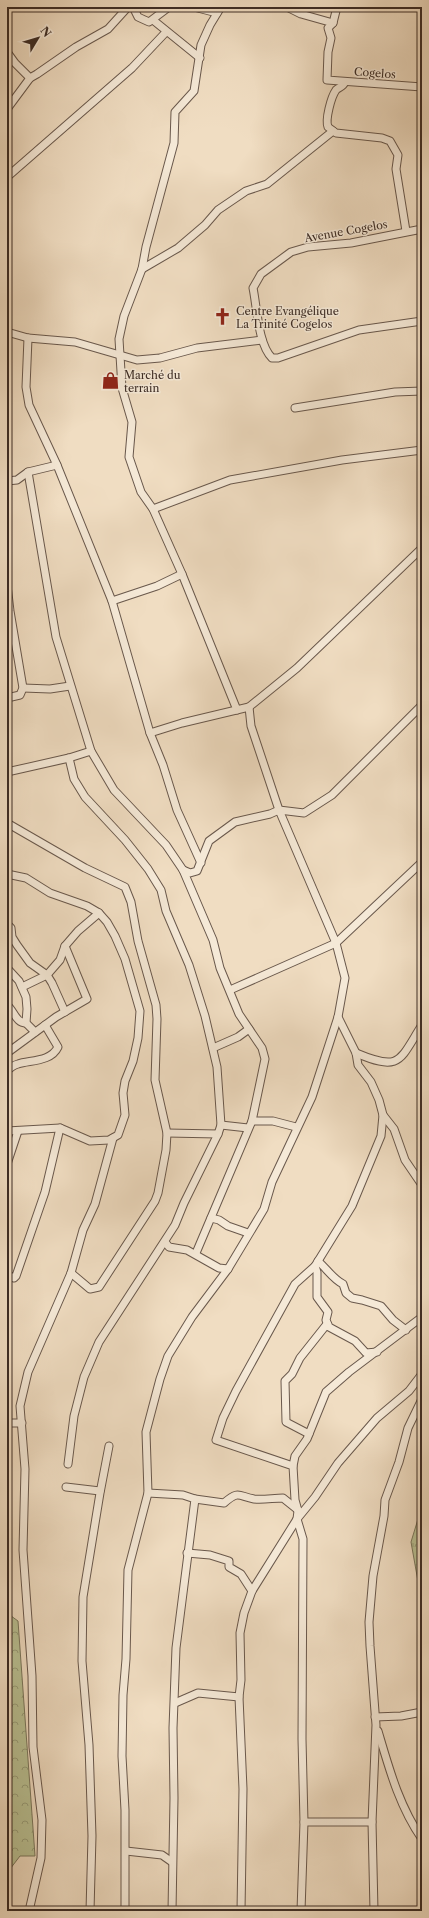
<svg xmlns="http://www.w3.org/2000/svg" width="429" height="1918" font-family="'Libre Caslon Text',serif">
	<defs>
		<pattern id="grass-tufts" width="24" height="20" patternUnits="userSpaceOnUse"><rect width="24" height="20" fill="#b9c194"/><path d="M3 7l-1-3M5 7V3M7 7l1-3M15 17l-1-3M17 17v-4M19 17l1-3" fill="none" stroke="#989d79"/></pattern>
		<pattern id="forest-crowns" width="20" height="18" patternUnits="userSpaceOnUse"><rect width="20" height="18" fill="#b9c194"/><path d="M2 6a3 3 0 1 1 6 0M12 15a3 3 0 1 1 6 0" fill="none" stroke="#989d79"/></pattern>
	</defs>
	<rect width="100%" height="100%" fill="#f0ddc2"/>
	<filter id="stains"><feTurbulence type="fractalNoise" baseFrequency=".005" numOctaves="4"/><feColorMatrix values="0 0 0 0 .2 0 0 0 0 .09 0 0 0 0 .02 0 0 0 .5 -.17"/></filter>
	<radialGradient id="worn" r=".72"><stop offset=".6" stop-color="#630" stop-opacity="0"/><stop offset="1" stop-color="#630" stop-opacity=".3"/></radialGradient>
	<path fill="url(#grass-tufts)" stroke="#7a765c" d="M422,1506V1604L411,1542Z"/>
	<path fill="url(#forest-crowns)" stroke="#7a765c" d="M7,1613L18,1621L35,1856H20L7,1873Z"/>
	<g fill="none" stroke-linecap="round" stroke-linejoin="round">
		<defs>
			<g id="street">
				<path d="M133,7L138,17L149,22L169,7"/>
				<path d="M194,7L217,13"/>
				<path d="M221,7L210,25L201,45L194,91L175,112L174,143L146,247L142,269L124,316L119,339L122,388L132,422L129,457L141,492L153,509L182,574L237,710"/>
				<path d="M287,7L301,14L333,23"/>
				<path d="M337,7L333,23L328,28L331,38L328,52L327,80L422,87"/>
				<path d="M153,20L200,58"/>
				<path d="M7,52L15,63L30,78"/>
				<path d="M345,82C343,87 339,87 336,90C331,97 325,120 328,127L336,133L382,138L390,141L398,155L396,169L406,231"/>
				<path d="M7,109L30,78L37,74L76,47L108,29L128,7"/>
				<path d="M7,177L132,68L166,32"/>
				<path d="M422,229L351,243L308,247L291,252L261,274L253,288C257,307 258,344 272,358H278L359,330L422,321"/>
				<path d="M142,269L178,248L205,225L218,210L246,191L267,184L333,131"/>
				<path d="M7,332L28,338L75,342L137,360L160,358L197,348L262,340"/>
				<path d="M28,338L26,387L29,405L57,465L112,601L150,733L163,765L177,810L201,863"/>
				<path d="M295,408L395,392L422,391"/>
				<path d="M28,472L56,637L91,751L114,790L166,845L183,870L213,940L220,968L239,1014L262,1048L265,1059L252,1121L196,1253"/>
				<path d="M7,481L17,480L28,472L57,465"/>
				<path d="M153,509L230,480L342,460L422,450"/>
				<path d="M7,585L10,611L23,688L20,695L7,698"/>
				<path d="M112,601L157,586L182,574"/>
				<path d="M23,688L50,689L70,686"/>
				<path d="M150,733L182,723L249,707L297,668L422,548"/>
				<path d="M7,772L69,758L91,751"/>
				<path d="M7,823L85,868L125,887L131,902L138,941L156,1005L157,1019L155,1080L167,1133L166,1150L158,1193L155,1201L99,1287L90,1289L71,1273"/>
				<path d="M183,870L190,873L197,871L209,841L235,822L270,814L279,810L304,813L332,795L422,705"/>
				<path d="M7,874L26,878L50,893L87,906L99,913L107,922L115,936L125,959L140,1011L138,1038L133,1061L125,1081L123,1093L125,1115L118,1135L109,1140L90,1141L60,1128L7,1131"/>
				<path d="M7,924L11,928L12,937L17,945L30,963L47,975L52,983L65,1012"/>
				<path d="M7,968L19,981L26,997L27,1009L26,1023L35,1032"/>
				<path d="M22,987L47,975L60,960L65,946L78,931L99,913"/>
				<path d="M230,990L336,943L422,862"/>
				<path d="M7,1005C14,1011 16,1023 26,1023"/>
				<path d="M213,1048L238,1037L249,1029"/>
				<path d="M7,1053L56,1017L87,999L65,946"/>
				<path d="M356,1053C401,1072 399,1061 422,1025"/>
				<path d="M7,1071C10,1068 14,1065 18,1064C30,1060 51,1062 58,1047L45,1025"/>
				<path d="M383,1115L394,1129L405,1160L422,1185"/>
				<path d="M252,1121H273L296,1127"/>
				<path d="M221,1125L248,1128"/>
				<path d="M167,1133L218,1134"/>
				<path d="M7,1164L18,1131"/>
				<path d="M211,1218L219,1220L228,1226L248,1233"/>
				<path d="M165,1242L169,1247L187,1250L219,1268L228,1269"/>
				<path d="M318,1261C327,1269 333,1279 343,1284L346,1293L352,1298L362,1300L381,1306L393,1320L406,1330"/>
				<path d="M315,1266L317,1272V1297L328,1312L326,1320L329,1327L355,1341L366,1353L377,1352"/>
				<path d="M7,1275L14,1278L16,1276L45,1192L60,1128"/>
				<path d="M7,1423H22"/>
				<path d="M309,1434L286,1422L285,1381L292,1374L300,1358L327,1324"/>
				<path d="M68,1464L74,1416L84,1377L99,1342L175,1225L184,1203L218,1134L221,1125L217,1067L205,1016L189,965L166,911L161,890L148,869L125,840L85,797L74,779L69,758"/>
				<path d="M293,1466L295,1456L307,1439L326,1392L349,1372L422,1317"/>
				<path d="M66,1487L100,1491"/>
				<path d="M148,1493L183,1495L195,1499L176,1648L173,1728L174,1798L172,1911"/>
				<path d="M195,1499L224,1503C239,1490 238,1496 254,1499C263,1500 274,1498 283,1498L298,1510"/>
				<path d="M187,1553L210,1555L229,1561V1567L241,1574L252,1591"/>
				<path d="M175,1703L198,1693L239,1697"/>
				<path d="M375,1717L401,1716L422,1712"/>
				<path d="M378,1731C389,1768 399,1806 422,1839"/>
				<path d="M304,1822H372"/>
				<path d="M126,1851L162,1855L172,1862"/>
				<path d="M29,1911L41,1858L42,1820L33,1747L32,1676L23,1550L25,1469L20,1406L28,1372L71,1273L83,1230L95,1204L113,1138"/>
				<path d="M90,1911L92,1836L89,1745L82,1661L83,1597L100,1493L109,1446"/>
				<path d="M125,1911V1810L122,1756L123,1695L126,1659L128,1570L148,1493L146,1432L160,1379L168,1356L192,1317L228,1269L264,1209L272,1182L312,1097L338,1017L345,978L336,943L279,810L251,726L249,707"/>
				<path d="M241,1911L243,1789L239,1697L241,1680L240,1633L244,1613L252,1591L297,1519L315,1497L338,1463L377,1418L409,1391L422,1374"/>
				<path d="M301,1911L304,1822L302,1739L303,1539L297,1519L298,1511L295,1500L293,1466L216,1440L223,1418L236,1391L295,1284L315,1266L352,1206L381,1136L383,1115L379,1100L371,1082L358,1065L356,1053L338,1017"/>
				<path d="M374,1911L372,1822L376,1725L370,1646L369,1622L373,1576L384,1516L385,1500L399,1462L408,1428L422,1399"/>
			</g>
		</defs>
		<use href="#street" stroke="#69584c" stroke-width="9"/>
		<use href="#street" stroke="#f5e9d7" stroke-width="7"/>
	</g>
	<defs>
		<symbol id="church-bare" viewBox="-9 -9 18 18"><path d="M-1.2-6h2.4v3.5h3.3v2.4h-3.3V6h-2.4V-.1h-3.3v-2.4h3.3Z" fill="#8f2418" stroke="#f5e9d7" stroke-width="2.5" paint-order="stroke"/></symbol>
		<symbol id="shop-bare" viewBox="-9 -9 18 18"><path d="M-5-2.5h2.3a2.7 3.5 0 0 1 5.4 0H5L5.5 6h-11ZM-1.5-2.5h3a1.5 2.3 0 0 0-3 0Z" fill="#8f2418" stroke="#f5e9d7" stroke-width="2.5" paint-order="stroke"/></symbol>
	</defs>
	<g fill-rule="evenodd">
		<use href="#church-bare" x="210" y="304" width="25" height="25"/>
		<use href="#shop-bare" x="98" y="368" width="25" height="25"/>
	</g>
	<g text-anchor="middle" stroke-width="3" stroke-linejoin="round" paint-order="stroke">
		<g font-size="11" fill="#3c2c25" stroke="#f5e9d7">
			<text transform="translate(375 73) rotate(4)" y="4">Cogelos</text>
			<text transform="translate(346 231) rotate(-10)" y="4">Avenue Cogelos</text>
		</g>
		<g font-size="11" fill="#3c2c25" stroke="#f5e9d7" text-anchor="start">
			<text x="236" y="315">Centre Evangélique<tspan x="236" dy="13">La Trinité Cogelos</tspan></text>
			<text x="124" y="379">Marché du<tspan x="124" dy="13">terrain</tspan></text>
		</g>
	</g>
	<rect width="429" height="1918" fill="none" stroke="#f0ddc2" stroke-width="24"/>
	<rect x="8" y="8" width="413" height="1902" fill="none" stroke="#3c2c25" stroke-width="2"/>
	<rect x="12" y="12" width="405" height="1894" fill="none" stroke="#3c2c25"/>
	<g transform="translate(38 38) rotate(52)" stroke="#f5e9d7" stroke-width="3" paint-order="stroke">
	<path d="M0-3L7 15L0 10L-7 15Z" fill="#3c2c25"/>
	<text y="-6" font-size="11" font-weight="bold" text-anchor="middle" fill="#3c2c25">N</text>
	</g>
	<rect width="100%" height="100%" filter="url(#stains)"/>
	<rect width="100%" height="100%" fill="url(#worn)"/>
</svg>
